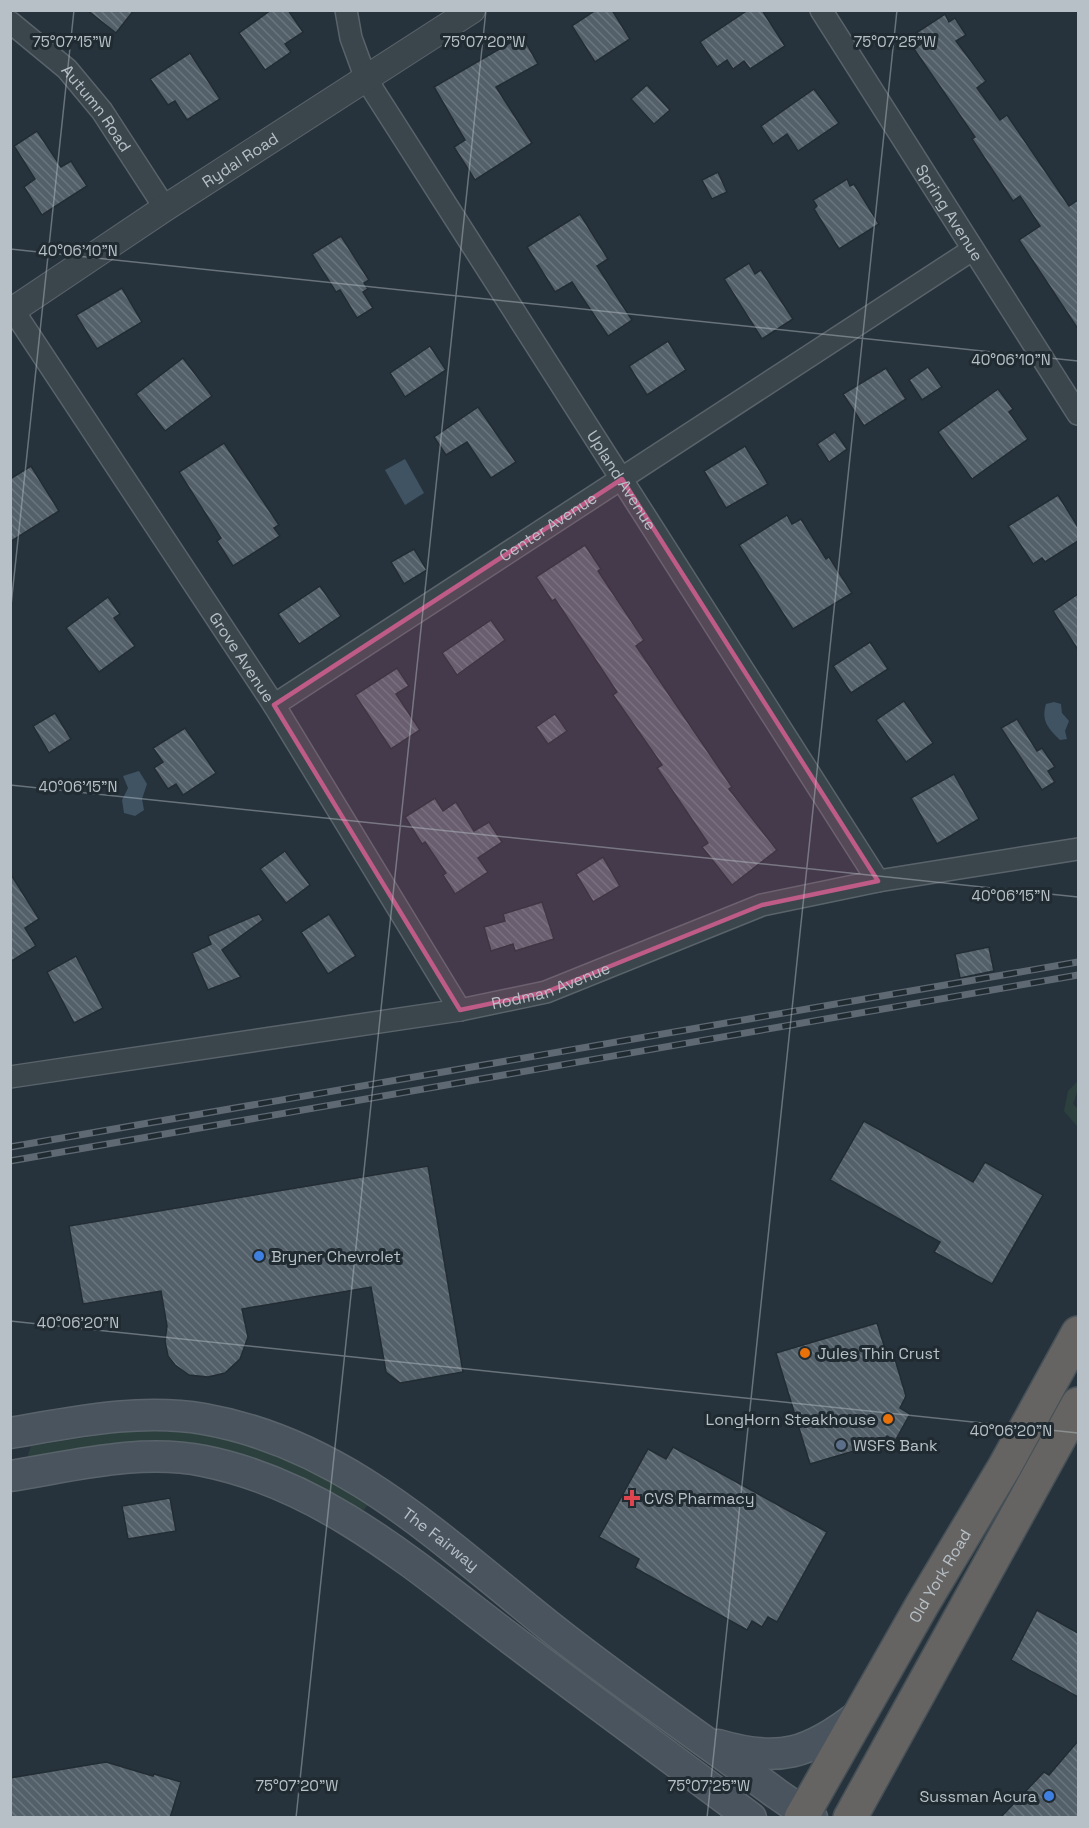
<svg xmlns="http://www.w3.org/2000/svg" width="1089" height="1828" font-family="'Space Grotesk',sans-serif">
	<defs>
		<pattern id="building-back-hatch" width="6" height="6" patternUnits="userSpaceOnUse" patternTransform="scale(1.5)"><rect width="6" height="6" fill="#536069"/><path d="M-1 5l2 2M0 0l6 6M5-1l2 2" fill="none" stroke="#6a757d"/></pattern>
	</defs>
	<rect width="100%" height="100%" fill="#27333c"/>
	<g fill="#2c413e">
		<path d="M1078,1081V1089L1073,1104L1078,1109V1127L1064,1111L1068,1091Z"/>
		<path d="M126,1431C152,1431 178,1431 204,1435C264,1444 321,1470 369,1504L365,1508V1510L336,1503L278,1472L32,1461L28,1455L31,1446Z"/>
	</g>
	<g fill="#3f5363">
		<path d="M405,459L424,493L405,505L385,470Z"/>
		<path d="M1054,702L1061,704L1062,713L1069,721L1065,731L1067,739L1060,740C1048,728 1041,721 1046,704Z"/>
		<path d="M139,771L147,784L142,799L144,810L135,816L124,813L122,800L128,788L123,776Z"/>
	</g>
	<g fill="url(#building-back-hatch)" stroke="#222c33" stroke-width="1.5">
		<path d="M87,10H134L116,33Z"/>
		<path d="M271,10H288L303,32L285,44L291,52L265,70L239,33Z"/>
		<path d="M596,10H612L630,39L595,62L572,26Z"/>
		<path d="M748,10H762L785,46L750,69L744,61L733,69L727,60L717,67L700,42Z"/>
		<path d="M945,14L949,22L955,18L966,35L956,41L986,81L977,88L1000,120L1007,115L1069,206L1078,200V329L1019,240L1040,226L1020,196L1013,201L972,139L975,137L914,49L922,43L916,33Z"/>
		<path d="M522,36L538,64L496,87L532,143L475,180L454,147L465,140L434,87Z"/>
		<path d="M190,53L220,99L187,120L175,101L168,105L150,79Z"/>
		<path d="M647,85L670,110L654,124L631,99Z"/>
		<path d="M814,89L839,123L798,151L787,134L773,144L761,126Z"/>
		<path d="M37,131L61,167L71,161L87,186L42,215L24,187L35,179L14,146Z"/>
		<path d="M718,172L727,192L712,199L702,180Z"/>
		<path d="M847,179L850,186L854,184L879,224L839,249L814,209L817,206L813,200Z"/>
		<path d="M580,214L608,259L597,266L632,320L608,336L572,282L555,292L527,247Z"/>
		<path d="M341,236L369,280L364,283L368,289L363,292L373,308L357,318L340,290L336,292L312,254Z"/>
		<path d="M749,263L755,274L761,270L793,319L762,339L724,279Z"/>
		<path d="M122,288L142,322L97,349L76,315Z"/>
		<path d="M668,341L686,370L647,395L629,366Z"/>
		<path d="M430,346L446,370L405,397L390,373Z"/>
		<path d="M183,358L212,396L165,431L136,394Z"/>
		<path d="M928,367L942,387L922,400L909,380Z"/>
		<path d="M886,368L906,399L864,426L843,394Z"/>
		<path d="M998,389L1013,409L1009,412L1028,439L972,479L938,432Z"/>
		<path d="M478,407L516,462L491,478L467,442L446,455L434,437Z"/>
		<path d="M835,432L847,449L829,462L817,444Z"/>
		<path d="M224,443L279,525L274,528L280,536L233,566L217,541L221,538L179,472Z"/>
		<path d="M745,446L768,484L726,508L704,471Z"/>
		<path d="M31,466L59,511L10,542V479Z"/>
		<path d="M1058,495L1078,527V541L1045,562L1042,558L1033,564L1008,526Z"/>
		<path d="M787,515L792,524L801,519L826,559L829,557L852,593L793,629L739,545Z"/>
		<path d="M585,545L601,569L598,571L644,640L636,646L732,787L729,789L777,850L732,885L702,847L708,843L657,768L662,765L613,695L617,692L555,599L552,601L536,577Z"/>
		<path d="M414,549L427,570L404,584L391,562Z"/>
		<path d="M320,586L341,616L299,644L278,614Z"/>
		<path d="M1078,594V650L1053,611Z"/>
		<path d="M108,597L120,614L114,618L135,646L99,672L66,628Z"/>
		<path d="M491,620L505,640L457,675L442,653Z"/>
		<path d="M870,642L888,669L851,693L833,666Z"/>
		<path d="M397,668L409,686L396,694L420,730L391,749L355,695Z"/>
		<path d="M904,701L933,743L906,762L876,720Z"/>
		<path d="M55,713L71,739L49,753L33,726Z"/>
		<path d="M555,714L567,731L548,744L536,727Z"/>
		<path d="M1017,719L1037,751L1042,748L1055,767L1048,771L1055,782L1042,790L1001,728Z"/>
		<path d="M185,728L216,773L183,795L176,784L168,789L154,768L163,762L153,748Z"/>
		<path d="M954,774L979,819L937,844L911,798Z"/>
		<path d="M435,798L443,811L456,802L474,831L489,822L502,842L478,858L488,872L455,894L443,875L446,873L425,842L422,844L405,817Z"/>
		<path d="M285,851L310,885L286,903L260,869Z"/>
		<path d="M603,857L620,886L593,902L576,874Z"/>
		<path d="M10,873L39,919L25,928L36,946L10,962Z"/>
		<path d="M542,902L554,939L515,951L513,944L491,951L484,927L505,921L503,914Z"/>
		<path d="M259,914L263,920L222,950L241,977L208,990L192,953L211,944L208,936Z"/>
		<path d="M329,914L356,956L328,974L301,932Z"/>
		<path d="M989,947L994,971L960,978L955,954Z"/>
		<path d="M76,956L103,1008L74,1023L47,972Z"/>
		<path d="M864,1121L973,1182L985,1162L1043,1195L992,1284L934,1252L940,1242L830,1180Z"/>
		<path d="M428,1166L463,1372L400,1383L386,1372L371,1287L242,1309L248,1337L240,1359L225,1373L208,1377L189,1375L175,1365L168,1356L165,1341L167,1326L161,1291L83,1304L69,1226Z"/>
		<path d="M877,1323L888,1358L894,1356L906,1396L900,1408L910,1414L895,1441L887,1436L881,1443L810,1464L776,1353Z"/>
		<path d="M673,1447L827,1532L777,1622L768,1617L762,1627L752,1621L747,1630L635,1568L639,1559L599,1537L648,1449L666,1459Z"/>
		<path d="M170,1498L176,1531L128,1539L122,1506Z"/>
		<path d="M1037,1610L1078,1633V1697L1011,1660Z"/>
		<path d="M1078,1741V1818H1000L1044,1772L1049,1775Z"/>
		<path d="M106,1762L153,1776L154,1774L181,1782L170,1818H10V1778Z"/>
	</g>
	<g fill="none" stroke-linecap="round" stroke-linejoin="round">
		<defs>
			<g id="minor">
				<path id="s1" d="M346,10L351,38L366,79L878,881"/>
				<path id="s2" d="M821,10L1078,414"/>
				<path id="s3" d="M10,22L67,69L102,111L165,208"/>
				<path id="s4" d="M13,310L274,705L460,1010"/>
				<path id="s5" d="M274,705L972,250"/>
				<path id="s6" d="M10,1077L460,1010L546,992L762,905L878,881L1078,849"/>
			</g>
			<g id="tertiary">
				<path id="s7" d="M10,312L165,208L472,10"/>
			</g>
			<g id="secondary">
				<path id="s8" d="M10,1433C75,1422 139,1408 204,1419C346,1444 445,1544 554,1630C626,1687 703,1739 777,1794L812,1818"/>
				<path d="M10,1476C73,1466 141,1448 204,1461C324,1485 416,1567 511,1639C590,1699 671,1758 751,1818"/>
				<path d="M718,1745C779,1763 809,1754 859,1715"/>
			</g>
			<g id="trunk">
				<path id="s9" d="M801,1818L922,1605L1005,1466L1078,1333"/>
				<path d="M850,1818L1078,1404"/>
			</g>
		</defs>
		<use href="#minor" stroke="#59636a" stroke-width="24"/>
		<use href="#tertiary" stroke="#59636a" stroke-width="28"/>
		<use href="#secondary" stroke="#59636a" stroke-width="33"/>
		<use href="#trunk" stroke="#465057" stroke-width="36"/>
		<use href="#minor" stroke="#3b454c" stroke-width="21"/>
		<use href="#tertiary" stroke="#3b454c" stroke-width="26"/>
		<use href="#secondary" stroke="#4a545f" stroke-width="30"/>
		<use href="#trunk" stroke="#656462" stroke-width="33"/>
		<defs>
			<g id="rail">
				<path d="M10,1147L1078,962"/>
				<path d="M10,1161L1078,975"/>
			</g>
		</defs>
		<use href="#rail" stroke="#5e6973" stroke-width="7"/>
		<use href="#rail" stroke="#202a31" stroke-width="4.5" stroke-dasharray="14" stroke-linecap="butt"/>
	</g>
	<path fill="#be5b86" fill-opacity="0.2" stroke="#be5b86" stroke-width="4.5" stroke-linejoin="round" d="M622,479L878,881L762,905L546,992L460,1010L274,705Z"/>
	<path fill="none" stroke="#b7c0c7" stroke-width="1.5" stroke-opacity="0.45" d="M10,249L1078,361M10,615L74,10M10,785L1078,897M10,1321L1078,1433M296,1818L486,10M707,1818L897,10"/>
	<g fill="#3f7fe0" stroke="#202a31" stroke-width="2">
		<circle cx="259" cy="1256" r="6"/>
		<circle cx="1049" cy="1796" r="6"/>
	</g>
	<g fill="#e8710a" stroke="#202a31" stroke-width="2">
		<circle cx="805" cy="1353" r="6"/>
		<circle cx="888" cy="1419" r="6"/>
	</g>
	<circle fill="#5c6f8a" stroke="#202a31" stroke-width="2" cx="841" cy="1445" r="6"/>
	<path fill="#e0444e" stroke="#202a31" stroke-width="2" d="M629 1489h6v6h6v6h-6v6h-6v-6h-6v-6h6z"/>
	<g text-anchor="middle" stroke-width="6" stroke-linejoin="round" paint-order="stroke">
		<g font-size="16" fill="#b7c0c7" stroke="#202a31">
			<text dy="6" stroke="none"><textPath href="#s3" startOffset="123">Autumn Road</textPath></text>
			<text dy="6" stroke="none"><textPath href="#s7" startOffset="276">Rydal Road</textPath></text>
			<text dy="6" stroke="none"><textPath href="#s2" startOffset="240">Spring Avenue</textPath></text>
			<text dy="6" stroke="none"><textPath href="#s1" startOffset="548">Upland Avenue</textPath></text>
			<text dy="6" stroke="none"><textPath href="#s5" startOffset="327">Center Avenue</textPath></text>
			<text dy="6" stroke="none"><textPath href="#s4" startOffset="416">Grove Avenue</textPath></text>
			<text dy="6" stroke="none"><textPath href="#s6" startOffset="549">Rodman Avenue</textPath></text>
			<text dy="6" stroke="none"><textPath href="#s8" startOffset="464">The Fairway</textPath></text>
			<text dy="6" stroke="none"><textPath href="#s9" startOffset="279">Old York Road</textPath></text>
		</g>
		<g font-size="16" fill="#b7c0c7" stroke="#202a31" text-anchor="start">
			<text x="271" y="1262">Bryner Chevrolet</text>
			<text x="817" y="1359">Jules Thin Crust</text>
			<text x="876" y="1425" text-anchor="end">LongHorn Steakhouse</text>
			<text x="853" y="1451">WSFS Bank</text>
			<text x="644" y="1504">CVS Pharmacy</text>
			<text x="1037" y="1802" text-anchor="end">Sussman Acura</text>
		</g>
	</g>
	<g font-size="15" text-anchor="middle" fill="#b7c0c7" stroke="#202a31" stroke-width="6" stroke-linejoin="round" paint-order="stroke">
		<text x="72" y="47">75°07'15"W</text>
		<text x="484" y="47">75°07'20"W</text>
		<text x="895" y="47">75°07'25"W</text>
		<text x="78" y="256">40°06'10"N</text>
		<text x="1011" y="365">40°06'10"N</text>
		<text x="78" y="792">40°06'15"N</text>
		<text x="1011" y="901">40°06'15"N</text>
		<text x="78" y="1328">40°06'20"N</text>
		<text x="1011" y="1436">40°06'20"N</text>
		<text x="297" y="1791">75°07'20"W</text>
		<text x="709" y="1791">75°07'25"W</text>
	</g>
	<rect width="1089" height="1828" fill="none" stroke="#b7c0c7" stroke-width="24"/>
</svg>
